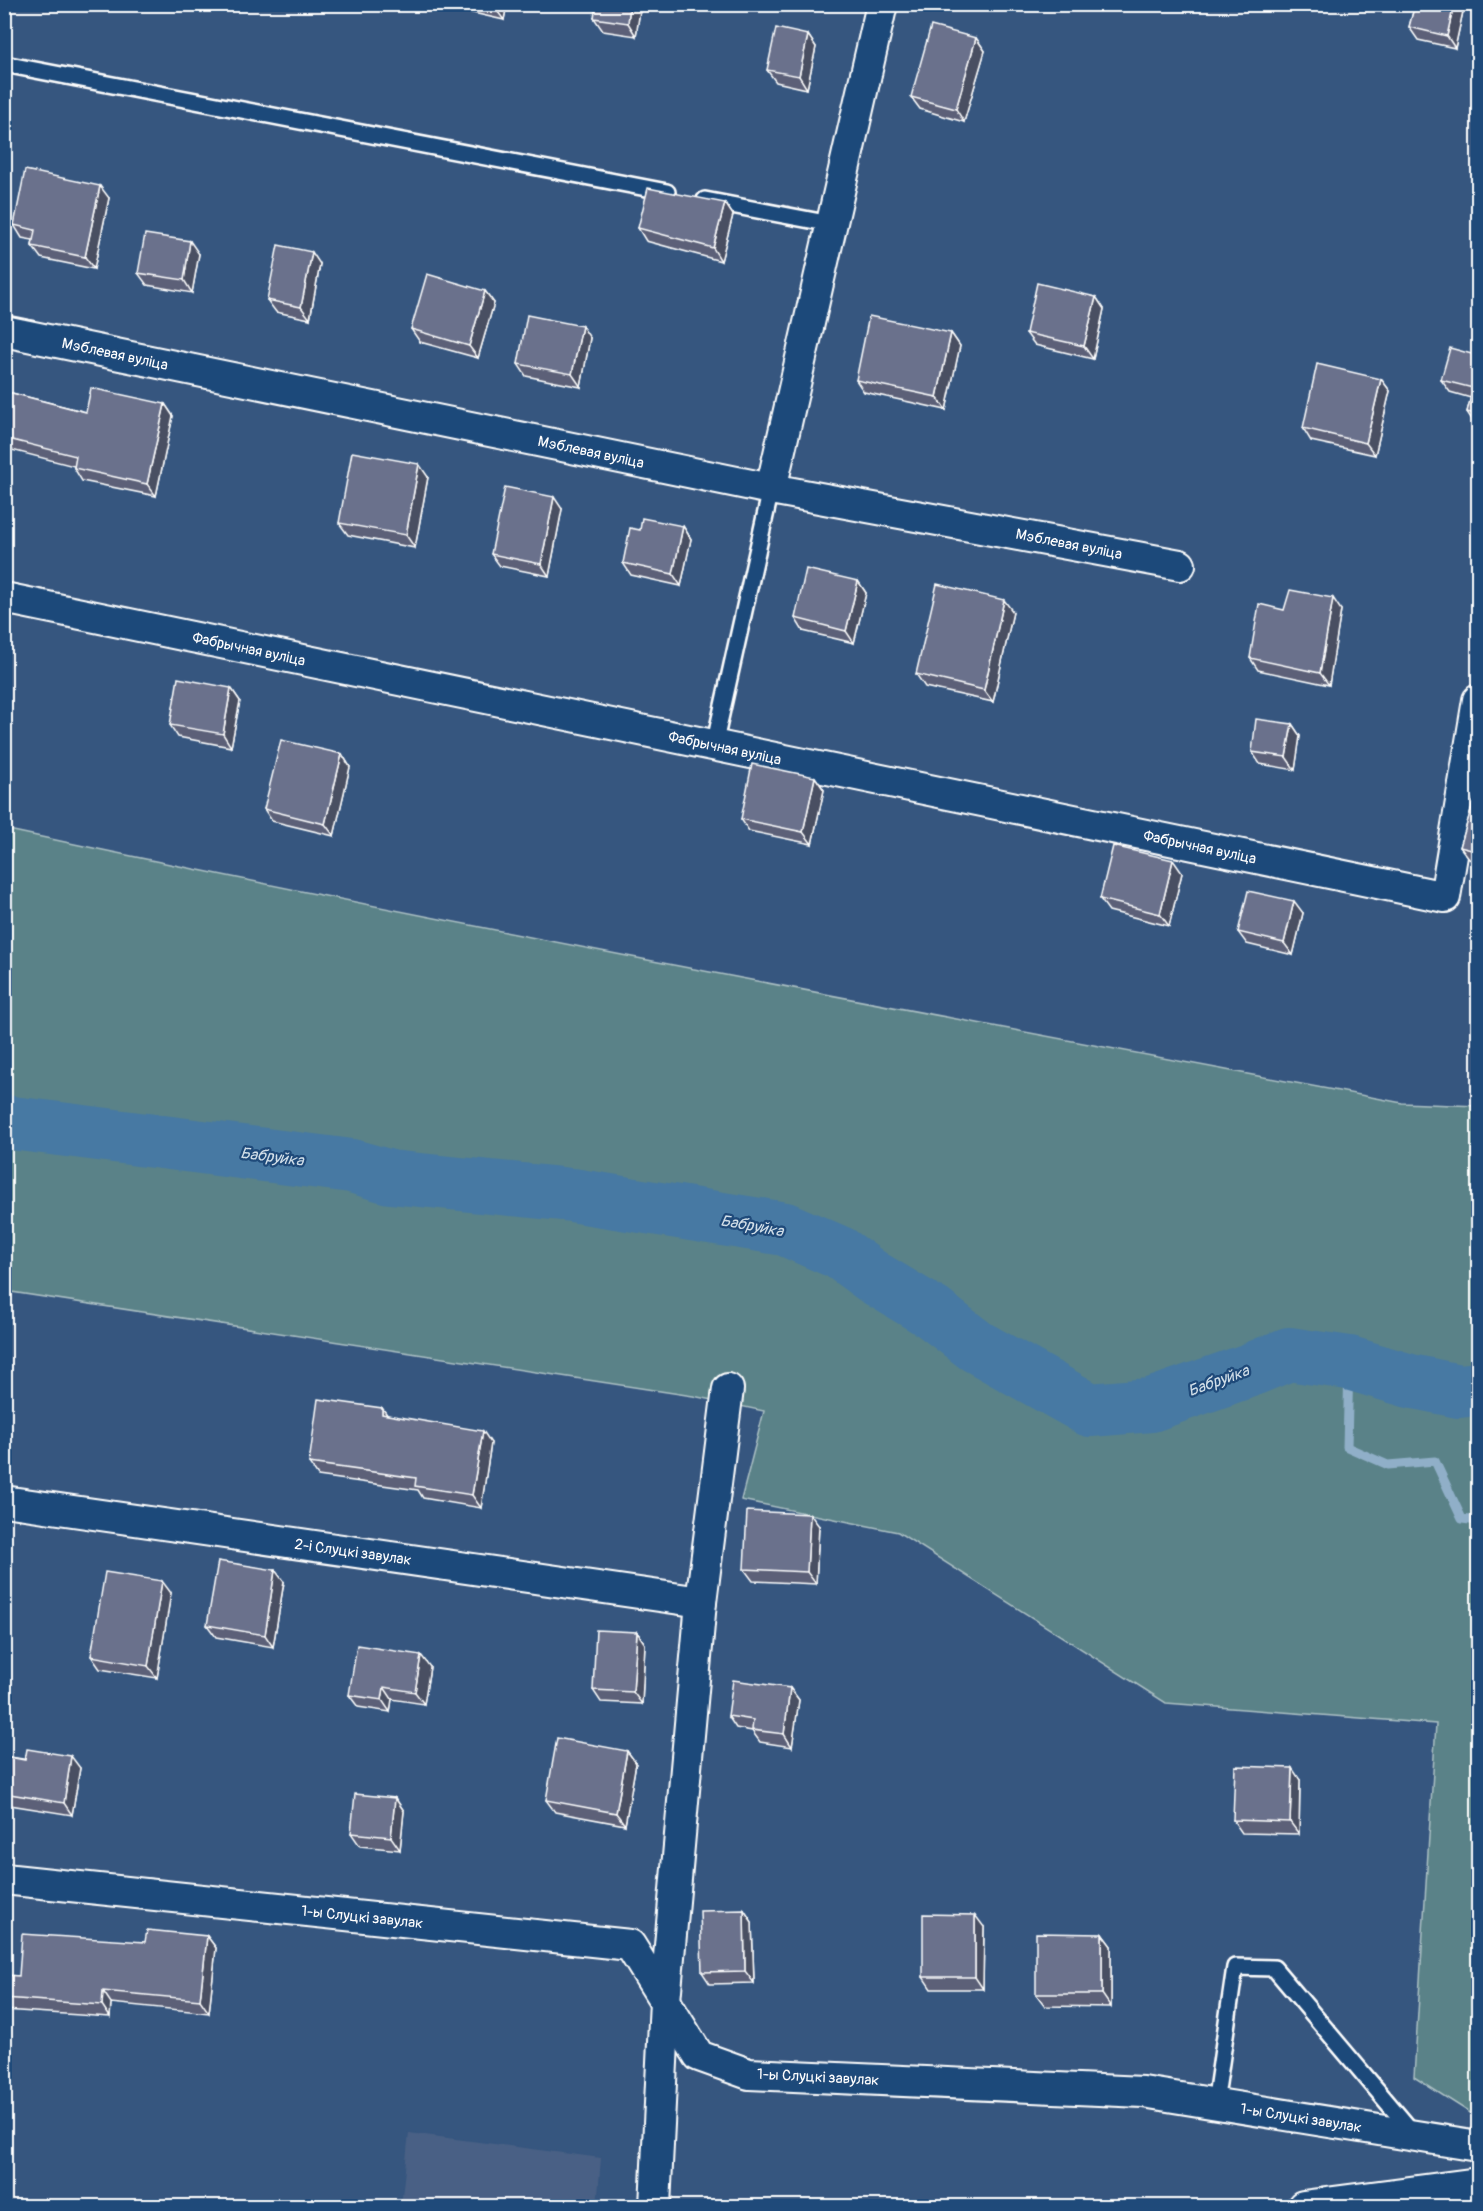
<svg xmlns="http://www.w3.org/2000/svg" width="1483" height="2211" font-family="Pangolin,sans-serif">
	<rect width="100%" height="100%" fill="#36567f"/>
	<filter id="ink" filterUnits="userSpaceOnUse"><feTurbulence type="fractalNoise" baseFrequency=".0167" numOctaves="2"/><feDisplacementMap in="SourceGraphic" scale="12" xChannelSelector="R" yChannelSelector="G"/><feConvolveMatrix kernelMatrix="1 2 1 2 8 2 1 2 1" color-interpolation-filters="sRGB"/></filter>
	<g filter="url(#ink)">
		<path fill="#4a6185" d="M409,2133L601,2158L597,2206H401Z"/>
		<path fill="#5a8288" stroke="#acc0c4" stroke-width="1.5" d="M4,829C469,929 935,1015 1402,1103L1478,1106V2115L1472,2114L1414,2077L1436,1724L1166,1703L898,1532L741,1500L764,1411L693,1396L5,1291Z"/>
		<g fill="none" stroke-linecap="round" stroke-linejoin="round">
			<path stroke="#90afc8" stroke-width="9" d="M1349,1363L1347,1447L1388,1465L1435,1461L1462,1519L1478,1521"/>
			<path stroke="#4679a3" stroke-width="54" d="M4,1122L352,1166L390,1177L572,1195L785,1229L840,1253L873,1277L933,1313L976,1346L1090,1410L1151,1405L1250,1370L1289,1354L1349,1363L1410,1381L1459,1391L1478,1389"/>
			<defs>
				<g id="lane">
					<path d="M4,64L667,192"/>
					<path d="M705,200L831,224"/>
					<path d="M714,746L771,489"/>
					<path d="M1215,2104L1235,1967L1274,1968L1414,2134"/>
				</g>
				<g id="street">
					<path d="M4,331L771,489L1180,565"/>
					<path d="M771,489L882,4"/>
					<path d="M4,598L1445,897L1478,700"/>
					<path d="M4,1501L701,1602"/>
					<path d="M4,1879L630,1945L699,2056L749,2074L1143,2092L1478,2146"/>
					<path d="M655,2206L665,2001L701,1602L728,1389"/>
					<path d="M1303,2206L1478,2183"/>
				</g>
			</defs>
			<use href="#lane" stroke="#fff" stroke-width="20"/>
			<use href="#street" stroke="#fff" stroke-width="34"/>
			<use href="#lane" stroke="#1f4a7a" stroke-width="15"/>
			<use href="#street" stroke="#1f4a7a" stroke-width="30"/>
		</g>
		<g fill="#5b6178" stroke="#fff" stroke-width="1.5">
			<path d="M453,4H507L504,20L456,9Z"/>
			<path d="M641,4L636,36L603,31L594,18Z"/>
			<path d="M1415,4H1463L1464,7L1455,48L1418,40L1409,27Z"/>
			<path d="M808,35L816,47L807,89L776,82L767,70Z"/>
			<path d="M976,38L985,51L964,122L920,109L911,97Z"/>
			<path d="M109,198L94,269L41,258L32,246L33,240L22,238L14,225Z"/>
			<path d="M725,203L733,215L721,261L646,241L638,228Z"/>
			<path d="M199,254L192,293L147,285L138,273Z"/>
			<path d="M320,264L310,319L276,312L267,300Z"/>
			<path d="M485,291L494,303L478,358L420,342L411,329Z"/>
			<path d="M1096,297L1104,309L1093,359L1035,345L1026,333Z"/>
			<path d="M951,333L960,346L946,410L864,392L856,380Z"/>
			<path d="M590,338L581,387L526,376L518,364Z"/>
			<path d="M1479,356V425L1475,424L1467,412L1471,398L1450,392L1441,380Z"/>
			<path d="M1381,379L1390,391L1375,455L1311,441L1303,428Z"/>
			<path d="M4,391L86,412L165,404L173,416L156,496L82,481L74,468V466L4,448Z"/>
			<path d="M428,477L415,548L348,535L339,523Z"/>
			<path d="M562,509L549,576L500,566L491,554Z"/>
			<path d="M683,526L691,539L681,586L631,575L623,563L640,530Z"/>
			<path d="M858,581L866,593L854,643L803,631L795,618Z"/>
			<path d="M1284,610H1341L1329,685L1258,670L1250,658Z"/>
			<path d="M1013,612L993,702L925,687L916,674Z"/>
			<path d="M231,688L240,701L231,747L178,737L170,725Z"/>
			<path d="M1292,724L1300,736L1295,770L1260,764L1252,752Z"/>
			<path d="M342,754L350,767L334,836L272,821L264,809Z"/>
			<path d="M815,777L824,790L812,844L749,831L741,819Z"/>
			<path d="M1479,783V862L1469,859L1460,847Z"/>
			<path d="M1182,873L1169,926L1109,911L1100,899Z"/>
			<path d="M1303,913L1293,955L1247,944L1238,932Z"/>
			<path d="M382,1408L387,1415L491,1443L481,1508L423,1498L418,1490L318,1476L309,1463Z"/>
			<path d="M819,1526L816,1584L753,1581L744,1569Z"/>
			<path d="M284,1582L273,1647L216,1637L207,1625Z"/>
			<path d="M171,1593L157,1678L100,1669L91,1656Z"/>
			<path d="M637,1632L645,1644L642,1704L601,1702L593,1690Z"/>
			<path d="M430,1667L424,1704L392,1699L390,1712L358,1707L349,1695Z"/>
			<path d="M790,1688L799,1700L792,1747L760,1742L752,1731L736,1728L728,1716Z"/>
			<path d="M627,1751L636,1763L625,1825L555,1812L546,1800Z"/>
			<path d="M4,1756L80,1768L72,1815L4,1804Z"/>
			<path d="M1300,1780L1299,1834L1242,1833L1233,1820Z"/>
			<path d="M395,1798L404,1811L400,1850L360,1846L351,1833Z"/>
			<path d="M744,1910L752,1922L754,1983L710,1984L702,1972Z"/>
			<path d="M984,1927L983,1989H931L923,1977Z"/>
			<path d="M1102,1934L1111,1946V2007L1045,2006L1036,1994Z"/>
			<path d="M207,1936L216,1948L209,2013L111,2003L110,2017L4,2010V1975L19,1976L145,1942Z"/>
		</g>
		<g fill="#4a4f62" stroke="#fff" stroke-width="1.5">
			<path d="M496,4H507L504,20L495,8Z"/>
			<path d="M630,4H641L636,36L628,23Z"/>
			<path d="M1454,4H1463L1464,7L1455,48L1447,36Z"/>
			<path d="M808,35L816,47L807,89L799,76Z"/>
			<path d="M976,38L985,51L964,122L956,109Z"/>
			<path d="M100,186L109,198L94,269L85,257Z"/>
			<path d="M725,203L733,215L721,261L713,248Z"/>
			<path d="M190,241L199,254L192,293L184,280Z"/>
			<path d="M312,252L320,264L310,319L301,307Z"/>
			<path d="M485,291L494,303L478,358L469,346Z"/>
			<path d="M1096,297L1104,309L1093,359L1084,346Z"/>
			<path d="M582,326L590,338L581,387L572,374Z"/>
			<path d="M951,333L960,346L946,410L937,397Z"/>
			<path d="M1381,379L1390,391L1375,455L1366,443Z"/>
			<path d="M165,404L173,416L156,496L147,484Z"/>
			<path d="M419,464L428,477L415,548L406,535Z"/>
			<path d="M554,497L562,509L549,576L541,564Z"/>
			<path d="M683,526L691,539L681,586L673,574Z"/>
			<path d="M858,581L866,593L854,643L846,631Z"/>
			<path d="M1333,598L1341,610L1329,685L1320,673Z"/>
			<path d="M1004,600L1013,612L993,702L984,690Z"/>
			<path d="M231,688L240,701L231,747L223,734Z"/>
			<path d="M1292,724L1300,736L1295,770L1286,757Z"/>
			<path d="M342,754L350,767L334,836L325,824Z"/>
			<path d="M815,777L824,790L812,844L803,832Z"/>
			<path d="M1173,860L1182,873L1169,926L1160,914Z"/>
			<path d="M1294,901L1303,913L1293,955L1284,943Z"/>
			<path d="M382,1408L391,1420L382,1414Z"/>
			<path d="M483,1431L491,1443L481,1508L472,1495Z"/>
			<path d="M810,1514L819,1526L816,1584L807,1572Z"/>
			<path d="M275,1570L284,1582L273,1647L265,1635Z"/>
			<path d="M162,1581L171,1593L157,1678L148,1666Z"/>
			<path d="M637,1632L645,1644L642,1704L633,1692Z"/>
			<path d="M421,1655L430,1667L424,1704L415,1692Z"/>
			<path d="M384,1687L392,1699L390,1712L382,1700Z"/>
			<path d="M790,1688L799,1700L792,1747L784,1734Z"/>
			<path d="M627,1751L636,1763L625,1825L616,1813Z"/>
			<path d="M71,1756L80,1768L72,1815L64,1803Z"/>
			<path d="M1292,1768L1300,1780L1299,1834L1290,1822Z"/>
			<path d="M395,1798L404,1811L400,1850L391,1837Z"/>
			<path d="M744,1910L752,1922L754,1983L745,1971Z"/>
			<path d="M975,1915L984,1927L983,1989L975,1977Z"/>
			<path d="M1102,1934L1111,1946V2007L1102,1994Z"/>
			<path d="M207,1936L216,1948L209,2013L200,2000Z"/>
			<path d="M103,1991L111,2003L110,2017L102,2005Z"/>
		</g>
		<g fill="#6a718c" stroke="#fff" stroke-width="1.5">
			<path d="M481,4H496L495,8Z"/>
			<path d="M596,4H630L628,23L594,18Z"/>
			<path d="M1415,4H1454L1447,36L1409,27Z"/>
			<path d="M931,26L976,38L956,109L911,97Z"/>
			<path d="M776,28L808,35L799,76L767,70Z"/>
			<path d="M25,170L100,186L85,257L32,246L35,230L14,225Z"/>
			<path d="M648,188L725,203L713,248L638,228Z"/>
			<path d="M145,234L190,241L184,280L138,273Z"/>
			<path d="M278,245L312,252L301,307L267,300Z"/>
			<path d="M427,274L485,291L469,346L411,329Z"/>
			<path d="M1037,283L1096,297L1084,346L1026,333Z"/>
			<path d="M527,315L582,326L572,374L518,364Z"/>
			<path d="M869,316L951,333L937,397L856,380Z"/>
			<path d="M1450,348L1479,356V415L1467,412L1473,388L1441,380Z"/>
			<path d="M1317,364L1381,379L1366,443L1303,428Z"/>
			<path d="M91,388L165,404L147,484L74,468L76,456L4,438V391L86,412Z"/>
			<path d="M352,452L419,464L406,535L339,523Z"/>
			<path d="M505,487L554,497L541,564L491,554Z"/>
			<path d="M642,518L683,526L673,574L623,563L630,528L640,530Z"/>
			<path d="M806,569L858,581L846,631L795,618Z"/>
			<path d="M937,584L1004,600L984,690L916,674Z"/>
			<path d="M1290,590L1333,598L1320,673L1250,658L1259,604L1284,610Z"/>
			<path d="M178,678L231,688L223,734L170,725Z"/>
			<path d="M1256,719L1292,724L1286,757L1252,752Z"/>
			<path d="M281,740L342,754L325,824L264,809Z"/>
			<path d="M752,764L815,777L803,832L741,819Z"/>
			<path d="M1479,783V852L1460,847Z"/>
			<path d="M1113,846L1173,860L1160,914L1100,899Z"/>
			<path d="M1248,891L1294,901L1284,943L1238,932Z"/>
			<path d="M318,1399L382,1408V1414L483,1431L472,1495L415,1486L416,1478L309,1463Z"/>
			<path d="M747,1511L810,1514L807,1572L744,1569Z"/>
			<path d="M218,1561L275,1570L265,1635L207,1625Z"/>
			<path d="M105,1572L162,1581L148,1666L91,1656Z"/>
			<path d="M596,1630L637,1632L633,1692L593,1690Z"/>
			<path d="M357,1645L421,1655L415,1692L384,1687L382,1700L349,1695Z"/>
			<path d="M733,1680L790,1688L784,1734L752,1730L753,1720L728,1716Z"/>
			<path d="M557,1738L627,1751L616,1813L546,1800Z"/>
			<path d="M27,1749L71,1756L64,1803L4,1793V1756L25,1760Z"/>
			<path d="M1235,1766L1292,1768L1290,1822L1233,1820Z"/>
			<path d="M355,1794L395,1798L391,1837L351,1833Z"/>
			<path d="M744,1910L745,1971L702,1972L700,1911Z"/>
			<path d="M923,1914L975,1915V1977H923Z"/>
			<path d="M147,1930L207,1936L200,2000L103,1991L102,2005L4,1998V1975L19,1976L22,1934L145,1942Z"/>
			<path d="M1036,1933L1102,1934V1994H1036Z"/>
		</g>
	</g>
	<g text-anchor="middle" stroke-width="4.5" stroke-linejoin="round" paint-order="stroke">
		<g font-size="15" fill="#fff" stroke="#1f4a7a">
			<text transform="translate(115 354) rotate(12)" y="5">Мэблевая вуліца</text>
			<text transform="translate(591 452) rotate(12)" y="5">Мэблевая вуліца</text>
			<text transform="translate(1069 544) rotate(11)" y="5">Мэблевая вуліца</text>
			<text transform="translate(249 649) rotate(12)" y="5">Фабрычная вуліца</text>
			<text transform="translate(725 748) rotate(12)" y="5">Фабрычная вуліца</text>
			<text transform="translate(1200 847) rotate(12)" y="5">Фабрычная вуліца</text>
			<text transform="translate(353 1552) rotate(8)" y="5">2-і Слуцкі завулак</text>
			<text transform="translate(362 1917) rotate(6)" y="5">1-ы Слуцкі завулак</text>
			<text transform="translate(818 2077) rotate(3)" y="5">1-ы Слуцкі завулак</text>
			<text transform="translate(1301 2118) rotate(9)" y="5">1-ы Слуцкі завулак</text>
		</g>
		<g font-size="16" font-style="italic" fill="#d1dee8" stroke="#1f4a7a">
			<text transform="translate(272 1156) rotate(7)" y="6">Бабруйка</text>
			<text transform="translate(752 1225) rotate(10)" y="6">Бабруйка</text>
			<text transform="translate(1218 1380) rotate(-20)" y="6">Бабруйка</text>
		</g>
	</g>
	<rect width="1483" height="2211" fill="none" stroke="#1f4a7a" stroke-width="24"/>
	<rect x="12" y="12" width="1459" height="2187" fill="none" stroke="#fff" stroke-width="2" filter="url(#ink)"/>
</svg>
